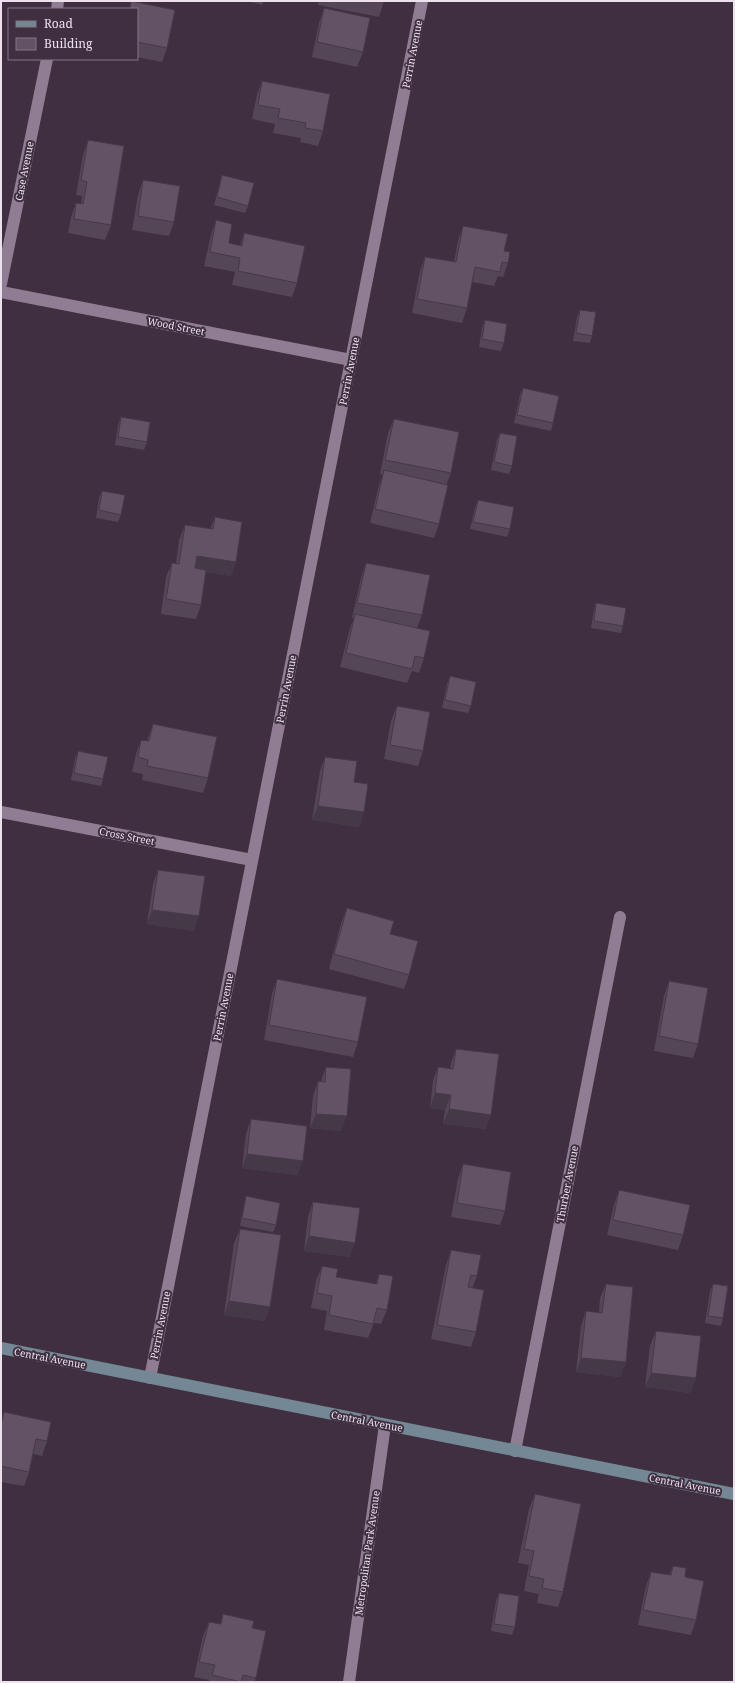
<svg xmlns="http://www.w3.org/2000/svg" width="735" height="1683" font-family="'Noto Serif',serif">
	<rect width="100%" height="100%" fill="#3f2f41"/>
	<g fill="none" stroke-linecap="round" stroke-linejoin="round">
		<g stroke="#917d93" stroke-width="12">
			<path d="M57,9L58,1"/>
			<path d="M1,284L47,59"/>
			<path d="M1,292L351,360"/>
			<path d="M1,812L252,860"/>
			<path d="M150,1378L422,1"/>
			<path d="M515,1451L620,917"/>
			<path d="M349,1682L385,1425"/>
		</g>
		<path stroke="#738894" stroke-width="12" d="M1,1348L734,1494"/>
	</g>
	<g fill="#554657">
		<path d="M131,1L167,48L162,62L137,57V9H129Z"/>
		<path d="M247,1H264L262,5Z"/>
		<path d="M319,1H384L379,17L318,5Z"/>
		<path d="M324,8L363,52L357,67L312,57L319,23Z"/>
		<path d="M262,81L323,131L318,146L300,142L301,138L273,133L275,124L252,119L257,95Z"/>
		<path d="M88,140L111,225L105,240L68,233L71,217L76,203L81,204L82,196L76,195L83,155Z"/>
		<path d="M222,175L248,206L245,213L214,205L220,183Z"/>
		<path d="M143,180L174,222L169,236L132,230L138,195Z"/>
		<path d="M216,220L229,243L240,246L244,233L297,283L292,297L232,285L235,272L204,266L211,235Z"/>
		<path d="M463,226L504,251L508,263L503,277L498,276L494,286L472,282L467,308L462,323L412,313L420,271L425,257L454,262L458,241Z"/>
		<path d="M580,310L592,336L590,343L573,341L577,317Z"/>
		<path d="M485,320L504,343L501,351L479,347L482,328Z"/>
		<path d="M523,388L553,423L551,431L514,423L520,395Z"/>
		<path d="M121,417L147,442L144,450L115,445L118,425Z"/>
		<path d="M394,419L451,473L446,485L439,524L434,538L370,523L379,485L383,475L380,474L388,433Z"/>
		<path d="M500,433L512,466L509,474L491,470L497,440Z"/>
		<path d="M102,491L121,515L118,522L96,518L99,498Z"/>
		<path d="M478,500L510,529L507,537L470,529L475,507Z"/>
		<path d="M215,517L236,562L231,576L206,572L201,605L196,619L161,614L166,577L172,563L176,564L179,540L185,525L210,529Z"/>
		<path d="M366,563L422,615L417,628L424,658L419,673L412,671L407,683L340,667L350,628L354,618H352L361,578Z"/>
		<path d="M596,603L623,626L621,633L591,628L594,610Z"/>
		<path d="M450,676L471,706L468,713L442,708L447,684Z"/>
		<path d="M397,706L423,751L418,766L384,759L391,721Z"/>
		<path d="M153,724L208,778L203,793L142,780L143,774L132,772L136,754L141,740L147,741Z"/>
		<path d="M78,751L103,779L101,786L71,780L75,759Z"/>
		<path d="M325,757L354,782L364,812L359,827L312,820L320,771Z"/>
		<path d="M158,870L194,931L147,924L153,884Z"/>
		<path d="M347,908L390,934L409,975L404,989L329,969L341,923Z"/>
		<path d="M277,979L358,1042L353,1057L264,1040L272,994Z"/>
		<path d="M669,981L698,1044L693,1058L654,1051L664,996Z"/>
		<path d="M456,1049L486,1129L443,1124L445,1110L430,1108L433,1081L438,1067L450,1068L451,1063Z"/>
		<path d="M326,1067L341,1131L310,1128L313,1096L318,1081H321Z"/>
		<path d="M251,1119L298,1175L242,1168L246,1134Z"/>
		<path d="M463,1164L505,1211L500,1225L451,1217L458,1179Z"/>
		<path d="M619,1190L683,1235L678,1250L607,1235L614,1205Z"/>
		<path d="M246,1196L276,1225L273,1232L240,1226L244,1204Z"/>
		<path d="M313,1202L350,1257L304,1251L308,1217Z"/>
		<path d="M240,1229L265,1321L224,1315L234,1243Z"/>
		<path d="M451,1250L477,1276L472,1288L476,1332L471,1347L431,1339L446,1265Z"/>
		<path d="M322,1266L336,1277L376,1284L379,1274L387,1310L381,1324L374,1323L368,1338L324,1330L327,1311L311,1308L316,1281Z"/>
		<path d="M606,1284L626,1362L620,1377L576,1372L581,1326L586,1311L599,1313L600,1298Z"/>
		<path d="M713,1284L723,1318L721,1326L705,1323L710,1291Z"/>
		<path d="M656,1331L696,1378L690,1393L645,1387L650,1346Z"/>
		<path d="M4,1412L47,1441L42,1456L33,1454L29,1472L24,1486L1,1482V1420Z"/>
		<path d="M535,1494L563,1592L558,1607L537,1603L539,1594L524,1591L529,1565L518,1563L529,1509Z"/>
		<path d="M673,1566L685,1577L696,1620L691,1635L638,1625L646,1586L651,1572L669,1575Z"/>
		<path d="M499,1593L515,1627L512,1635L491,1631L496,1601Z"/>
		<path d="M223,1614L252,1628L256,1678L254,1682H209V1680L194,1677L203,1636L209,1622L220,1624Z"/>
	</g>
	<g fill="#453947">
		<path d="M197,556L236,562L231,576L191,570Z"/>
		<path d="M318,806L364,812L359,827L312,820Z"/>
		<path d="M152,910L199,916L194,931L147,924Z"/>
		<path d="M435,1093L451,1095L445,1110L430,1108Z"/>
		<path d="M449,1109L491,1115L486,1129L443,1124Z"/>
		<path d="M316,1114L347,1116L341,1131L310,1128Z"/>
		<path d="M247,1154L303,1161L298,1175L242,1168Z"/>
		<path d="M309,1236L355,1243L350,1257L304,1251Z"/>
		<path d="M229,1301L270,1307L265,1321L224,1315Z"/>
		<path d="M581,1358L626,1362L620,1377L576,1372Z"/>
		<path d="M651,1373L696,1378L690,1393L645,1387Z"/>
	</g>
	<g fill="#635165" stroke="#453947">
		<path d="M131,1L175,10L167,48L137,42V9H130Z"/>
		<path d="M324,8L370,18L363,52L317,42Z"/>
		<path d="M262,81L330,94L323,131L305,128L306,123L278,118L280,109L258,105Z"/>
		<path d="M88,140L124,146L111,225L74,219L76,203L83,204L87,182L81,180Z"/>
		<path d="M222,175L254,183L248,206L217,197Z"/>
		<path d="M143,180L180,186L174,222L138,216Z"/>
		<path d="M216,220L232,224L229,243L242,246L244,233L305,246L297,283L238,271L240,258L210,252Z"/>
		<path d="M463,226L508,234L504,251L510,252L508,263L502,262L500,272L475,267L467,308L417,299L425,257L456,262Z"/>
		<path d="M580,310L596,312L592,336L576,333Z"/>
		<path d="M485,320L507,324L504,343L482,339Z"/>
		<path d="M523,388L559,396L553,423L517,415Z"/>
		<path d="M121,417L150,422L147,442L118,437Z"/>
		<path d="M394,419L459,432L451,473L385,460Z"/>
		<path d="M500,433L517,436L512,466L494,462Z"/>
		<path d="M384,470L448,485L439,524L375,509Z"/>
		<path d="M102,491L125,495L121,515L99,510Z"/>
		<path d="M478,500L514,507L510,529L473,522Z"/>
		<path d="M215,517L242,522L236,562L197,556L195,568L206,570L201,605L166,599L172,563L179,564L185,525L213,529Z"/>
		<path d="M366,563L430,575L422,615L357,603Z"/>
		<path d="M596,603L626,608L623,626L594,621Z"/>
		<path d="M355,614L430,631L424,658L415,656L412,669L346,653Z"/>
		<path d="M450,676L476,682L471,706L445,700Z"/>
		<path d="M397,706L430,712L423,751L390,745Z"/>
		<path d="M153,724L217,737L208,778L147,766L148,760L138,757L141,740L149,741Z"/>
		<path d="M78,751L108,757L103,779L74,773Z"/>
		<path d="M325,757L357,761L354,782L368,784L364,812L318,806Z"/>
		<path d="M158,870L205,876L199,916L152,910Z"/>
		<path d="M347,908L394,921L390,934L418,941L409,975L334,954Z"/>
		<path d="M277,979L367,997L358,1042L269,1025Z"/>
		<path d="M669,981L708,988L698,1044L659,1036Z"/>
		<path d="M456,1049L499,1054L491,1115L449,1109L451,1095L435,1093L438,1067L453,1069Z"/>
		<path d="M326,1067L351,1069L347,1116L316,1114L318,1081L325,1082Z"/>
		<path d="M251,1119L307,1126L303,1161L247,1154Z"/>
		<path d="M463,1164L511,1172L505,1211L457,1203Z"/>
		<path d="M619,1190L690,1205L683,1235L613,1220Z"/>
		<path d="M246,1196L280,1203L276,1225L242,1218Z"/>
		<path d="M313,1202L360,1208L355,1243L309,1236Z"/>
		<path d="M240,1229L281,1235L270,1307L229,1301Z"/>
		<path d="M451,1250L481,1255L477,1276L471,1275L468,1287L484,1290L476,1332L437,1325Z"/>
		<path d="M322,1266L338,1269L336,1277L377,1284L379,1274L393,1276L387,1310L377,1308L373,1324L329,1315L332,1296L317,1293Z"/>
		<path d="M606,1284L633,1287L626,1362L581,1358L586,1311L602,1313Z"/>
		<path d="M713,1284L728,1286L723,1318L708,1316Z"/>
		<path d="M656,1331L701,1336L696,1378L651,1373Z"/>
		<path d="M4,1412L51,1422L47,1441L36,1439L29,1472L1,1466V1422H2Z"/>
		<path d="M535,1494L581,1504L563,1592L542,1588L544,1579L529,1576L534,1551L524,1549Z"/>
		<path d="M673,1566L686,1568L685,1577L704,1581L696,1620L643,1610L651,1572L671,1575Z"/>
		<path d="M499,1593L519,1596L515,1627L494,1624Z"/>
		<path d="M223,1614L254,1621L252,1628L266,1631L256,1678L243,1675L241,1682L212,1675L215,1665L199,1662L209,1622L221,1624Z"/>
	</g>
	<g text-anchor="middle" stroke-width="4" stroke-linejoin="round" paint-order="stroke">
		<g font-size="10" fill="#ece1ed" stroke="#3f2f41">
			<text transform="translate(412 54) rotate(-79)" y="4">Perrin Avenue</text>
			<text transform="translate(24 171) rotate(-79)" y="4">Case Avenue</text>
			<text transform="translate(176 326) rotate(11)" y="4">Wood Street</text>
			<text transform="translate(349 371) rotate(-79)" y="4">Perrin Avenue</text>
			<text transform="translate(286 689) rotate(-79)" y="4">Perrin Avenue</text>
			<text transform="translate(127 836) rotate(11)" y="4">Cross Street</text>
			<text transform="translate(223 1007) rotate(-79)" y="4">Perrin Avenue</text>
			<text transform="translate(567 1184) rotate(-79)" y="4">Thurber Avenue</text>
			<text transform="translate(160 1325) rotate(-79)" y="4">Perrin Avenue</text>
			<text transform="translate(50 1358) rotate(11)" y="4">Central Avenue</text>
			<text transform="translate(367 1421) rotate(11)" y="4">Central Avenue</text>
			<text transform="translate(685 1484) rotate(11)" y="4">Central Avenue</text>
			<text transform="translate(367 1553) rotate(-82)" y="4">Metropolitan Park Avenue</text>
		</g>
	</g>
	<rect width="735" height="1683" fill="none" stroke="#ece1ed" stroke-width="4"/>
	<rect x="8" y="8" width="130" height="52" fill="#3f2f41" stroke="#847686"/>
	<rect x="16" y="21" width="20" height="6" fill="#738894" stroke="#847686"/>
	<text x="44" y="28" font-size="12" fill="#ece1ed">Road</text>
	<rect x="16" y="38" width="20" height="12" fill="#635165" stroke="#847686"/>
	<text x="44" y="48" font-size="12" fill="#ece1ed">Building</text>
</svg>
